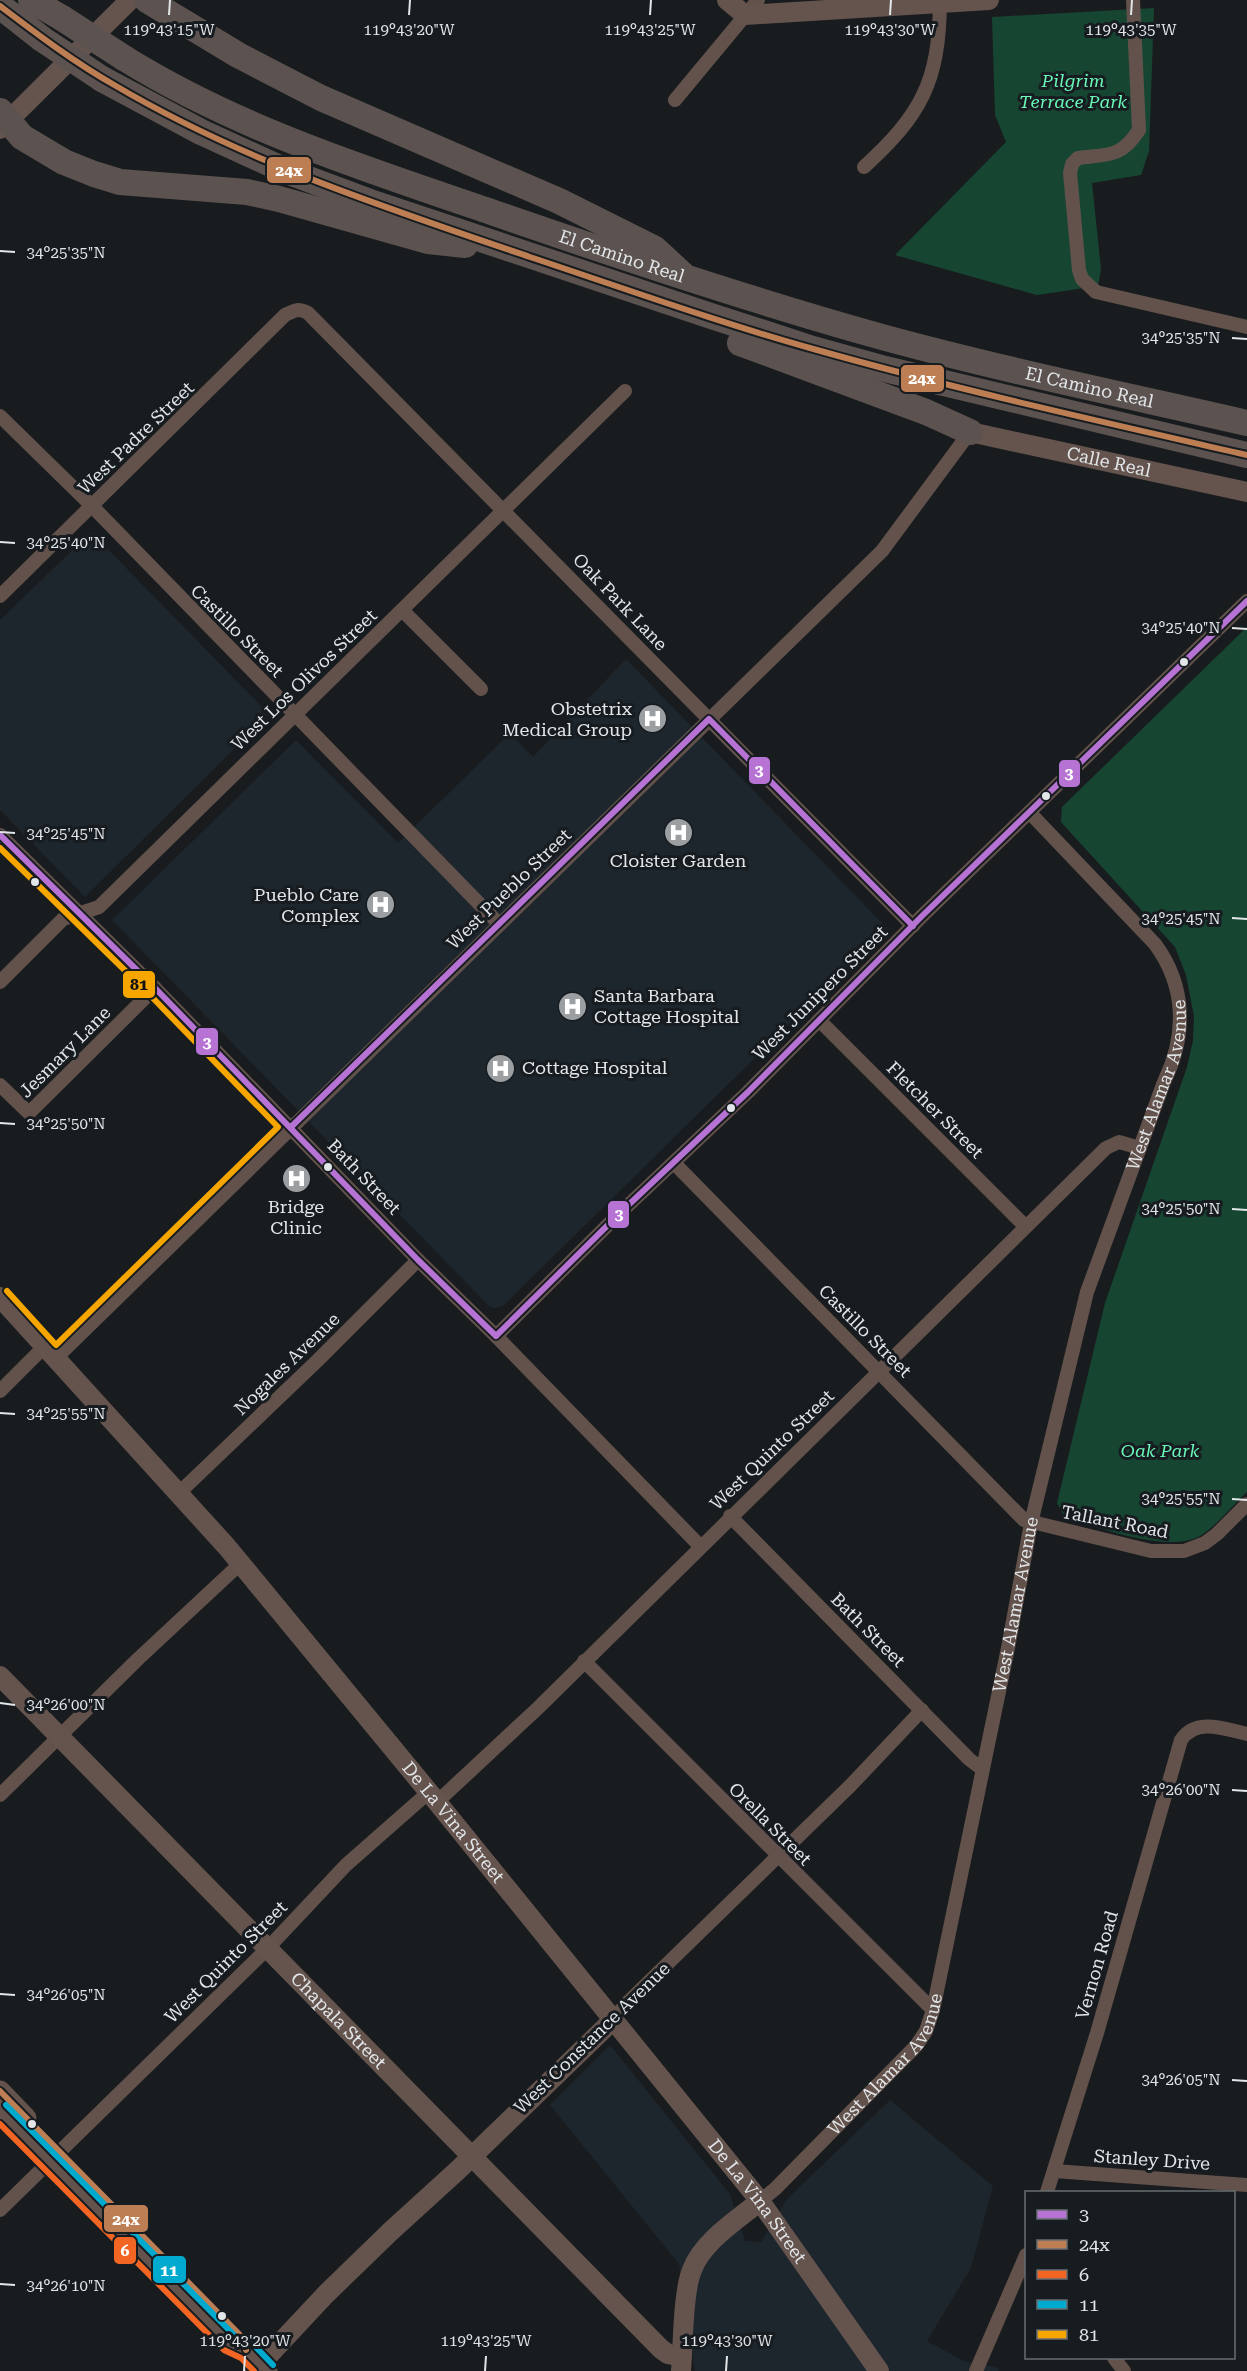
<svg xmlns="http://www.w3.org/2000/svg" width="1247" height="2371" font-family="'Roboto Serif',serif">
	<rect width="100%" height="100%" fill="#191c1e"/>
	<g fill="#1d262d">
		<path d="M91,532L269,714L85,897L0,810V620Z"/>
		<path d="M626,659L887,928L503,1306L495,1308L490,1307L112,920L296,740L398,843L510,733L533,757Z"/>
		<path d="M610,2045L730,2194L745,2241L761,2242L787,2199L890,2100L993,2186L971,2268L927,2341L966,2362L997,2367L999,2371H695L679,2264L550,2105Z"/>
	</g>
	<g fill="#164632">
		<path d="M1154,8L1149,151L1141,175L1092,183L1101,269L1098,286L1037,295L895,255L1006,142L995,115L992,17Z"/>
		<path d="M1247,627V1492C1231,1506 1218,1525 1200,1536C1166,1554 1100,1527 1065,1518L1057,1503L1105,1303L1187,1067L1193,1041L1194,1016L1186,975L1175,947L1061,822L1062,807Z"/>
	</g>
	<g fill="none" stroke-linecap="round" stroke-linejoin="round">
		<g stroke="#63524c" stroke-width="14">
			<path d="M1133,0L1139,130C1121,158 1108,154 1078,158L1072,164L1070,173L1079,270L1082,279L1096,292L1247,327"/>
			<path d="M675,100L758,0"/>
			<path d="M864,167C921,115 939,82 940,3"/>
			<path d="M0,416L92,506L499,924"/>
			<path d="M0,596L285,315C295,310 298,308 308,313L913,926"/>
			<path d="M402,610L481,689"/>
			<path d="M0,835L155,988L418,1260L496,1336L700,1546"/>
			<path d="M0,982L63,919L99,907L625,391"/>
			<path d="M819,1020L1025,1226"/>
			<path d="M0,1085L29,1113L155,988"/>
			<path d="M674,1163L1024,1520L1151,1551H1184L1205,1543L1217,1534L1247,1504"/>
			<path d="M496,1336L620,1213L748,1092L922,916L1247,601"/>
			<path d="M56,1358L882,551L970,432"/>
			<path d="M0,1391L45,1346"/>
			<path d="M180,1492L317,1361L418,1260"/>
			<path d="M730,1516L969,1759L982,1769"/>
			<path d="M584,1661L933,2010"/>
			<path d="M0,1795L138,1659L241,1563"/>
			<path d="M437,1802L538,1708L1106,1148L1119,1142L1140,1148"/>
			<path d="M613,2020L625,2005L851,1785L922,1710"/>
			<path d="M1054,2171L1247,2185"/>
			<path d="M1047,2192L1097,2033L1181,1740C1196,1717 1225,1729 1247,1734"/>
			<path id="s1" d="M760,2201L775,2189L916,2046L926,2031L933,2010L1008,1648L1031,1523L1087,1292L1164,1082C1187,1035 1186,986 1155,944L1030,813"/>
			<path d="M0,2210L267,1949L346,1865L429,1792"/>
			<path d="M1114,2358L1124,2371"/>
			<path d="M976,2371L1026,2255"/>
		</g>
		<g stroke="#65544e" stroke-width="20">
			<path d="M727,0L745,15L989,0"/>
			<path d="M0,129L130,0"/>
			<path id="s2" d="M970,432L1247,492"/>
			<path id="s3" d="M0,1297L227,1547L437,1802L760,2201L879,2371"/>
			<path id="s4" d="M0,1676L661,2349L668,2354L682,2357"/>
			<path d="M254,2371L326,2294L391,2231L458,2170L613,2020"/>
			<path d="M681,2371C683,2346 683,2291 692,2270C703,2241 737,2220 760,2201"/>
		</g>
		<g stroke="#63534c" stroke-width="21">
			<path d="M0,2091L26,2118"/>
			<path d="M0,2111L220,2334L230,2344L246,2350L267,2371"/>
		</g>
		<g stroke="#5c5350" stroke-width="26">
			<path d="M31,0L62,18"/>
			<path d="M147,0L238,55L321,98L559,201L655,249L682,274"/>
			<path d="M0,6L42,39"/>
			<path id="s5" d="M124,58C240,130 369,170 497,214C624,258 752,301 882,337C1003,370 1125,395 1247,423"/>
			<path d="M102,79L201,132L284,170L370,202L711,316L813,349L885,369L1247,455"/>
			<path d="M0,111L22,137L64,162L94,174L120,182L247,192L279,199L428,241L465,245"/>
			<path d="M740,343L926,412L970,432"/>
		</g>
		<g stroke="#5c5350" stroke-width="26">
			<path d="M62,18L124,58"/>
			<path d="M42,39L102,79"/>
		</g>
		<defs>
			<g id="bus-1">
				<path d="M0,835L155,988L418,1260L496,1336L620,1213L748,1092L922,916L1247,601"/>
				<path d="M291,1127L709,719L913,926"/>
			</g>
			<g id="bus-2">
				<path d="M0,6C37,34 75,63 116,86C245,162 389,209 530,257C626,289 720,323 817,350C959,390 1103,422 1247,455"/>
				<path d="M0,2091L241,2336L246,2350"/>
			</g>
			<path id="bus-3" d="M0,2124L224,2350L241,2358L254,2371"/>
			<path id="bus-4" d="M6,2105L235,2336L252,2343L273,2365"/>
			<path id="bus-5" d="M0,848L149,994L278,1127L56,1345L7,1291"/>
		</defs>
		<use href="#bus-1" stroke="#171c20" stroke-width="10"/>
		<use href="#bus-2" stroke="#171c20" stroke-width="10"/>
		<use href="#bus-3" stroke="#171c20" stroke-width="10"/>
		<use href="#bus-4" stroke="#171c20" stroke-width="10"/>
		<use href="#bus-5" stroke="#171c20" stroke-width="10"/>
		<use href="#bus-1" stroke="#b673d3" stroke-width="6"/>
		<use href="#bus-2" stroke="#be7e54" stroke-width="6"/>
		<use href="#bus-3" stroke="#f26522" stroke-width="6"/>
		<use href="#bus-4" stroke="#00a9ce" stroke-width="6"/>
		<use href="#bus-5" stroke="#f7a600" stroke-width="6"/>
	</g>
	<path fill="none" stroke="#e2e6e9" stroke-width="2" d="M169,15L170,0M409,15L410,0M650,15L651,0M890,15L891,0M1131,15L1132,0M0,251L15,252M1232,338L1247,339M0,542L15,543M1232,628L1247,629M0,832L15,833M1232,918L1247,919M0,1123L15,1124M1232,1209L1247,1210M0,1413L15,1414M1232,1499L1247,1500M0,1703L15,1705M1232,1790L1247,1791M0,1994L15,1995M1232,2080L1247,2081M0,2284L15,2285M244,2371L245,2356M485,2371L486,2356M726,2371L727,2356"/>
	<defs>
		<symbol id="hospital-disc" viewBox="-11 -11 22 22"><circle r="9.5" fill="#9c9fa2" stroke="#171c20"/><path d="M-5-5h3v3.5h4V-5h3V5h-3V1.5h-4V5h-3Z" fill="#fff"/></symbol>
	</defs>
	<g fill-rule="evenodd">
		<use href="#hospital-disc" x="636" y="702" width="33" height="33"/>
		<use href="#hospital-disc" x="662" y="816" width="33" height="33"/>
		<use href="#hospital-disc" x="364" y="888" width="33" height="33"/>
		<use href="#hospital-disc" x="556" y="990" width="33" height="33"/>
		<use href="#hospital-disc" x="484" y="1052" width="33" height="33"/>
		<use href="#hospital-disc" x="280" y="1162" width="33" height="33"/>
	</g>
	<g fill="#e2e6e9" stroke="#171c20" stroke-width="2">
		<circle cx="1184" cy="662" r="5"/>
		<circle cx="1046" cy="796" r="5"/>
		<circle cx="35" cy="882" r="5"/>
		<circle cx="731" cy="1108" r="5"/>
		<circle cx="328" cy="1167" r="5"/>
		<circle cx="32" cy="2124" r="5"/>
		<circle cx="222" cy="2316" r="5"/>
	</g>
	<g text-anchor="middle" stroke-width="6" stroke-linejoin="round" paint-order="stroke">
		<g font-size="18" font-style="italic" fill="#68f8b8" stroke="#171c20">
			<text x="1073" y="87">Pilgrim<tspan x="1073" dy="21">Terrace Park</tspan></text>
			<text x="1160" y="1457">Oak Park</text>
		</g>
		<g font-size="18" fill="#e2e6e9" stroke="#171c20">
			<text dy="6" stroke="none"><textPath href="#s5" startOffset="537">El Camino Real</textPath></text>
			<text dy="6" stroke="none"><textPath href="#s5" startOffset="1023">El Camino Real</textPath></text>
			<text transform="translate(136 438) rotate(-44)" y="6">West Padre Street</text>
			<text dy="6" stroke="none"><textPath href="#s2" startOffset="142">Calle Real</textPath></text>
			<text transform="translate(620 602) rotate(46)" y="6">Oak Park Lane</text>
			<text transform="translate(237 631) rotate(45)" y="6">Castillo Street</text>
			<text transform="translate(304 680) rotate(-44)" y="6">West Los Olivos Street</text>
			<text transform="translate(509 889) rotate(-44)" y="6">West Pueblo Street</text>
			<text transform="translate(820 993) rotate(-45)" y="6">West Junipero Street</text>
			<text transform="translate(65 1052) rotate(-45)" y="6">Jesmary Lane</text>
			<text dy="6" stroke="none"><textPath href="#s1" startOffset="1214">West Alamar Avenue</textPath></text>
			<text transform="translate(935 1110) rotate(45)" y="6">Fletcher Street</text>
			<text transform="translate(364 1177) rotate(46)" y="6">Bath Street</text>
			<text transform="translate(865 1331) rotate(45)" y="6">Castillo Street</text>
			<text transform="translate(287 1364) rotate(-44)" y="6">Nogales Avenue</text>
			<text transform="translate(772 1450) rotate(-44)" y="6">West Quinto Street</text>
			<text transform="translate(1115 1522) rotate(11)" y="6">Tallant Road</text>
			<text dy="6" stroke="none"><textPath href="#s1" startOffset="674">West Alamar Avenue</textPath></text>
			<text transform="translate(868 1630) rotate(45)" y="6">Bath Street</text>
			<text dy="6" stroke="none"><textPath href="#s3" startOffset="694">De La Vina Street</textPath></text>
			<text transform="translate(770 1824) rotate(45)" y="6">Orella Street</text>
			<text transform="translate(226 1962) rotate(-45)" y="6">West Quinto Street</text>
			<text transform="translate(1097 1965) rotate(-74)" y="6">Vernon Road</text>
			<text dy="6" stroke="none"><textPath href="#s4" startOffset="483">Chapala Street</textPath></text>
			<text transform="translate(592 2038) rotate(-44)" y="6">West Constance Avenue</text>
			<text dy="6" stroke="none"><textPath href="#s1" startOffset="188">West Alamar Avenue</textPath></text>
			<text transform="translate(1152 2160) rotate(4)" y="6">Stanley Drive</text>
			<text dy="6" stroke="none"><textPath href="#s3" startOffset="1180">De La Vina Street</textPath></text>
		</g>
		<g font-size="18" fill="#e2e6e9" stroke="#171c20" text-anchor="end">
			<text x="632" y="715">Obstetrix<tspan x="632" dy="21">Medical Group</tspan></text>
			<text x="678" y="867" text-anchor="middle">Cloister Garden</text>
			<text x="359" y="901">Pueblo Care<tspan x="359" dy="21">Complex</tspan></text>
			<text x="594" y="1002" text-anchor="start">Santa Barbara<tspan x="594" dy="21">Cottage Hospital</tspan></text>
			<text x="522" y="1074" text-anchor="start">Cottage Hospital</text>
			<text x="296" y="1213" text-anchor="middle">Bridge<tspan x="296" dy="21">Clinic</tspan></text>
		</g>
	</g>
	<g font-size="15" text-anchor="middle" fill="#e2e6e9" stroke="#171c20" stroke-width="6" stroke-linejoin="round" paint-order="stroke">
		<text x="169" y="35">119°43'15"W</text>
		<text x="409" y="35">119°43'20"W</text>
		<text x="650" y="35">119°43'25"W</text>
		<text x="890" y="35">119°43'30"W</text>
		<text x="1131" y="35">119°43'35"W</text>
		<text x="66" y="258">34°25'35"N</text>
		<text x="1181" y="343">34°25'35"N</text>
		<text x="66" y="548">34°25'40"N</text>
		<text x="1181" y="633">34°25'40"N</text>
		<text x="66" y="839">34°25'45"N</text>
		<text x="1181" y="924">34°25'45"N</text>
		<text x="66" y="1129">34°25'50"N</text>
		<text x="1181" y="1214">34°25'50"N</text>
		<text x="66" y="1419">34°25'55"N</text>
		<text x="1181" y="1504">34°25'55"N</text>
		<text x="66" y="1710">34°26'00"N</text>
		<text x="1181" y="1795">34°26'00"N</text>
		<text x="66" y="2000">34°26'05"N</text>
		<text x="1181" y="2085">34°26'05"N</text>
		<text x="66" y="2291">34°26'10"N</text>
		<text x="245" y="2346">119°43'20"W</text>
		<text x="486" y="2346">119°43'25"W</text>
		<text x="727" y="2346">119°43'30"W</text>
	</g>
	<g stroke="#171c20" stroke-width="2">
		<rect x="266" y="156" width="46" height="28" rx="6" fill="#be7e54"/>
		<rect x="900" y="364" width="45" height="29" rx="6" fill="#be7e54"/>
		<rect x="748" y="756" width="23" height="29" rx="6" fill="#b673d3"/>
		<rect x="1058" y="759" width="23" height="29" rx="6" fill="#b673d3"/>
		<rect x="122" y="970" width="34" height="29" rx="6" fill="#f7a600"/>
		<rect x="195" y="1027" width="24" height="29" rx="6" fill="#b673d3"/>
		<rect x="607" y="1200" width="23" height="29" rx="6" fill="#b673d3"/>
		<rect x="103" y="2204" width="46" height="29" rx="6" fill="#be7e54"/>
		<rect x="113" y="2236" width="24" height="29" rx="6" fill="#f26522"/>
		<rect x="152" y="2255" width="35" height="29" rx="6" fill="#00a9ce"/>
	</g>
	<g font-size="16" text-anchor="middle" font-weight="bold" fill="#fff">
		<text x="289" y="176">24x</text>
		<text x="922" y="384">24x</text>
		<text x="759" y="776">3</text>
		<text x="1069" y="779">3</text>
		<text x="207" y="1048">3</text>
		<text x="619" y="1220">3</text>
		<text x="126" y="2225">24x</text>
		<text x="125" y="2256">6</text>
		<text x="169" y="2276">11</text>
	</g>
	<g font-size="16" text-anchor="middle" font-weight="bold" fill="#111">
		<text x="139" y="990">81</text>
	</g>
	<rect x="1025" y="2191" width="210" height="168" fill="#171c20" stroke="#686d70" stroke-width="1.5"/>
	<rect x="1037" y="2210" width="30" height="9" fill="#b673d3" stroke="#686d70" stroke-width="1.5"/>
	<text x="1079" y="2221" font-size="18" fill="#e2e6e9">3</text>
	<rect x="1037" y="2240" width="30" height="9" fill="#be7e54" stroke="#686d70" stroke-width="1.5"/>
	<text x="1079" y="2251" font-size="18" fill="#e2e6e9">24x</text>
	<rect x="1037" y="2270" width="30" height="9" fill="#f26522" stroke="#686d70" stroke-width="1.5"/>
	<text x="1079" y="2281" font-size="18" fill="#e2e6e9">6</text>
	<rect x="1037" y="2300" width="30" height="9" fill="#00a9ce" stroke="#686d70" stroke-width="1.5"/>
	<text x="1079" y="2311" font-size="18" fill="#e2e6e9">11</text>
	<rect x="1037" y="2330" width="30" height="9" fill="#f7a600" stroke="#686d70" stroke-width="1.5"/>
	<text x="1079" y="2341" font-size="18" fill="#e2e6e9">81</text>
</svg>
